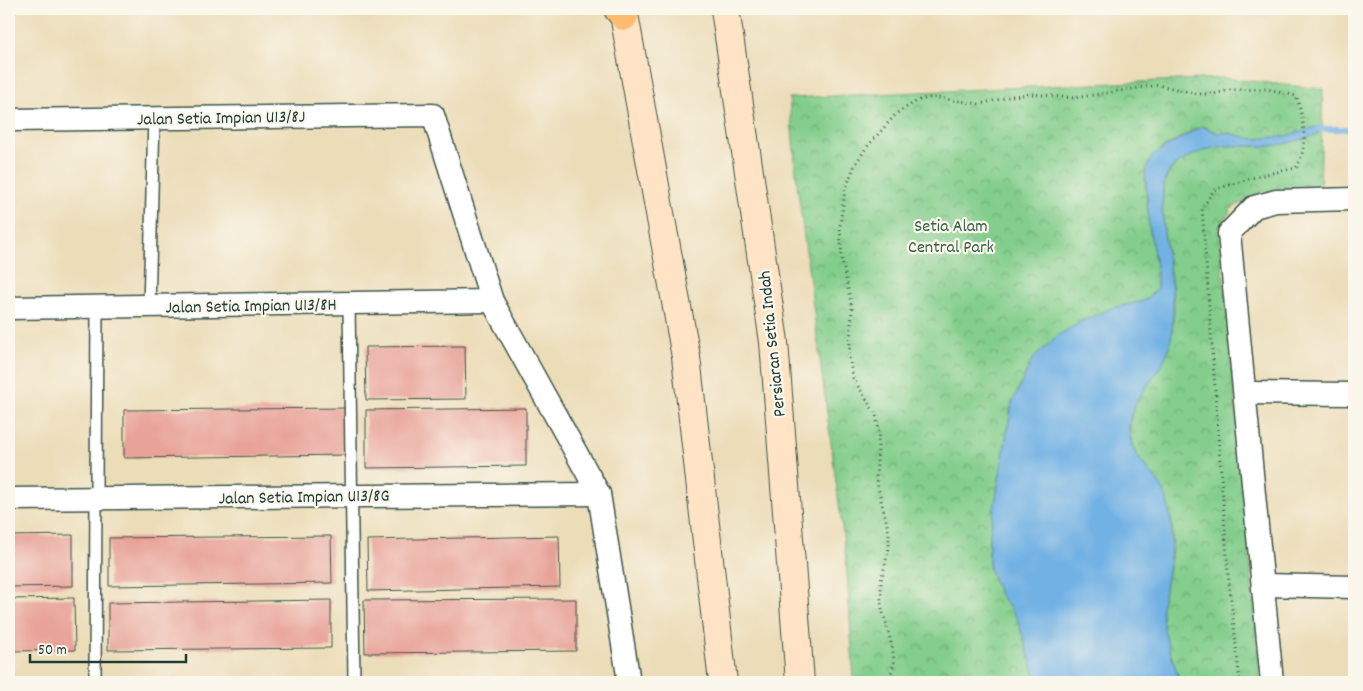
<svg xmlns="http://www.w3.org/2000/svg" width="1363" height="691" font-family="Dekko,sans-serif">
	<defs>
		<pattern id="park-crowns" width="20" height="18" patternUnits="userSpaceOnUse" patternTransform="scale(1.25)"><rect width="20" height="18" fill="#83ce8c"/><path d="M2 6a3 3 0 1 1 6 0M12 15a3 3 0 1 1 6 0" fill="none" stroke="#6ba873"/></pattern>
	</defs>
	<rect width="100%" height="100%" fill="#fbf7ec"/>
	<filter id="ink" filterUnits="userSpaceOnUse"><feTurbulence type="fractalNoise" baseFrequency=".02" numOctaves="2"/><feDisplacementMap in="SourceGraphic" scale="10" xChannelSelector="R" yChannelSelector="G"/><feConvolveMatrix kernelMatrix="1 2 1 2 8 2 1 2 1" color-interpolation-filters="sRGB"/></filter>
	<filter id="wash" filterUnits="userSpaceOnUse"><feTurbulence type="fractalNoise" baseFrequency=".0096" numOctaves="4" result="noise"/><feDisplacementMap in="SourceGraphic" scale="20" xChannelSelector="R" yChannelSelector="G"/><feGaussianBlur stdDeviation="1.12" result="paint"/><feColorMatrix in="noise" values="0 0 0 0 0 0 0 0 0 0 0 0 0 0 0 0 0 1.4 0 .05"/><feComposite in="paint" operator="in"/></filter>
	<g filter="url(#wash)">
		<rect width="100%" height="100%" fill="#ecddb9"/>
		<path fill="url(#park-crowns)" stroke="#518660" d="M1224,78L1323,89L1320,189L1263,191L1232,208L1219,229L1261,682H1180C1173,657 1159,633 1162,606C1165,580 1176,550 1172,524C1170,512 1156,483 1149,472C1147,469 1144,467 1141,464C1135,455 1130,439 1130,428C1129,401 1153,382 1164,359C1171,345 1173,326 1174,311C1175,277 1150,197 1171,170C1175,164 1183,161 1189,157C1223,140 1235,148 1270,146C1285,145 1302,138 1317,134L1318,126C1298,135 1274,140 1252,139C1240,138 1229,132 1217,133L1206,127L1197,128L1161,149L1145,179L1149,225L1157,272V289L1144,301L1112,308L1057,336L1033,359L1012,403L989,539V568L999,593L1017,618L1035,675L1034,682H854L846,558L797,183L789,98Z"/>
		<path fill="#71b1e4" stroke="#48778c" d="M1202,126L1217,133L1225,132L1253,139L1286,136L1319,126L1318,134C1303,139 1286,145 1270,146C1237,147 1221,141 1189,157C1183,161 1175,164 1170,170C1150,198 1175,277 1173,311C1173,326 1172,342 1166,356C1155,381 1129,400 1129,429C1130,463 1158,471 1166,497C1175,526 1171,555 1166,583C1165,592 1162,601 1162,609C1162,636 1173,657 1180,682H1034L1035,675L1017,618L999,593L989,568V539L1012,403L1033,359L1057,336L1082,321L1112,308L1144,301L1157,289V272L1149,225L1145,171L1153,155Z"/>
		<g fill="none" stroke-linecap="round" stroke-linejoin="round">
			<path stroke="#71b1e4" stroke-width="6" d="M1318,129H1354"/>
		</g>
		<g id="blocks">
			<g fill="#e8a298">
				<path d="M465,346L466,399L366,400L365,347Z"/>
				<path d="M347,408V455L124,458V410Z"/>
				<path d="M526,408V466L366,468V410Z"/>
				<path d="M73,535V586L9,587V536Z"/>
				<path d="M331,536L332,583L109,586V538Z"/>
				<path d="M559,536L560,587L368,591L367,540Z"/>
				<path d="M74,598L75,650L9,651V599Z"/>
				<path d="M576,599V651L365,653L364,600Z"/>
				<path d="M331,600V648L108,650V603Z"/>
			</g>
		</g>
	</g>
	<g filter="url(#ink)">
		<use href="#blocks" fill-opacity="0" stroke="#3e5548" stroke-width="1"/>
		<g fill="none" stroke-linecap="round" stroke-linejoin="round">
			<defs>
				<g id="lane">
					<path d="M349,303L354,682"/>
					<path d="M149,307L154,118"/>
					<path d="M95,682L97,307"/>
				</g>
				<g id="street">
					<path d="M9,120L433,115L492,301L599,494L629,682"/>
					<path d="M9,308L492,301"/>
					<path d="M1245,393L1354,394"/>
					<path d="M9,499L599,494"/>
					<path d="M1263,585L1354,587"/>
					<path d="M1272,682L1229,233L1254,207L1276,201L1354,199"/>
				</g>
				<g id="secondary">
					<path d="M623,9L686,357L723,682"/>
					<path d="M725,9L774,342L800,682"/>
				</g>
				<path id="highway" d="M618,9L624,16"/>
			</defs>
			<use href="#lane" stroke="#3e5548" stroke-width="14"/>
			<use href="#street" stroke="#3e5548" stroke-width="25"/>
			<use href="#secondary" stroke="#3e5548" stroke-width="30"/>
			<use href="#highway" stroke="#3e5548" stroke-width="30"/>
			<path stroke="#3e5548" stroke-width="3" stroke-dasharray="1 4" stroke-linecap="butt" d="M889,682L894,662L892,646L881,605V581L889,548V533L876,479L879,430L876,415L853,378L849,357L852,308L842,260L840,226L845,190L855,165L866,148L897,113L917,101L932,97L980,104L1013,96L1031,94L1074,98L1158,85L1198,94H1213L1230,90L1267,89L1296,96C1304,118 1309,148 1296,168L1258,176L1214,190L1202,208L1228,572L1240,682"/>
			<use href="#lane" stroke="#fff" stroke-width="11"/>
			<use href="#street" stroke="#fff" stroke-width="22"/>
			<use href="#secondary" stroke="#fee4c5" stroke-width="28"/>
			<use href="#highway" stroke="#fdbc6f" stroke-width="28"/>
		</g>
	</g>
	<g text-anchor="middle" stroke-width="4.5" stroke-linejoin="round" paint-order="stroke">
		<g font-size="18" fill="#1f3d34" stroke="#fbf7ec">
			<text transform="translate(221 117) rotate(-1)" y="6">Jalan Setia Impian U13/8J</text>
			<text transform="translate(251 305) rotate(-1)" y="6">Jalan Setia Impian U13/8H</text>
			<text transform="translate(771 344) rotate(-96)" y="6">Persiaran Setia Indah</text>
			<text transform="translate(304 496) rotate(-1)" y="6">Jalan Setia Impian U13/8G</text>
		</g>
		<g font-size="18" fill="#38614a" stroke="#fbf7ec">
			<text x="951" y="231">Setia Alam<tspan x="951" dy="21">Central Park</tspan></text>
		</g>
	</g>
	<rect width="1363" height="691" fill="none" stroke="#fbf7ec" stroke-width="30"/>
	<path d="M30 654v8h156v-8" fill="none" stroke="#1f3d34" stroke-width="2.5"/>
	<text x="38" y="654" font-size="15" fill="#1f3d34" stroke="#fbf7ec" stroke-width="4" paint-order="stroke">50 m</text>
</svg>
